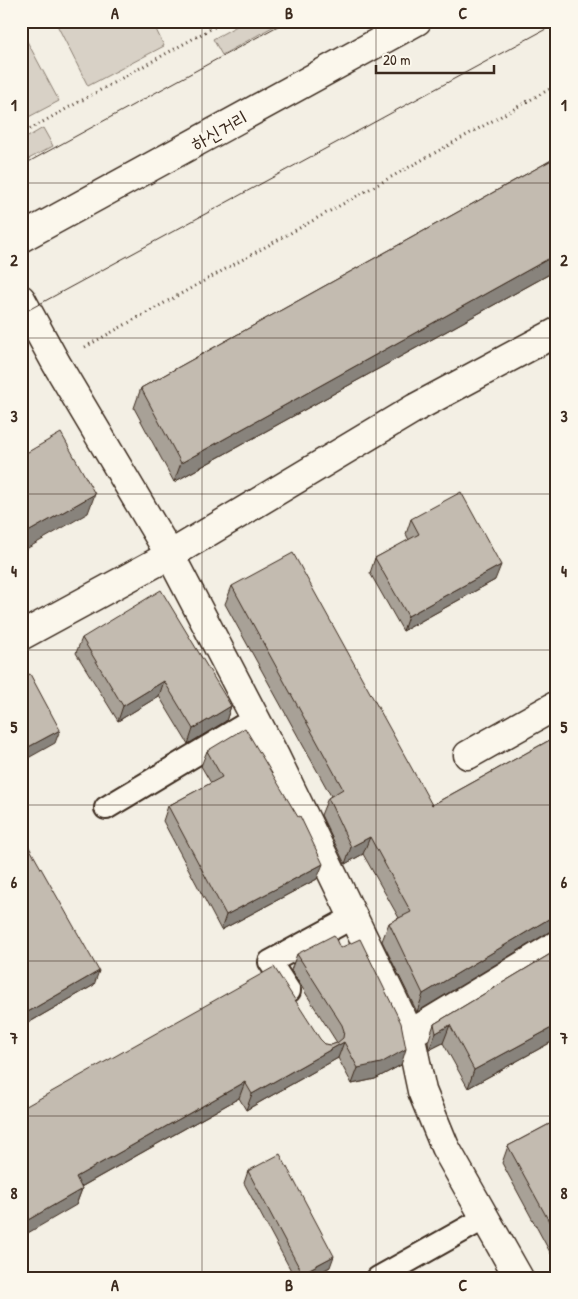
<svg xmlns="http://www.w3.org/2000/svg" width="578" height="1299" font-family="'Patrick Hand','Poor Story',sans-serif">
	<rect width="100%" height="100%" fill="#f3efe4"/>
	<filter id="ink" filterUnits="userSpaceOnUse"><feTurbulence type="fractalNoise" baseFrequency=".02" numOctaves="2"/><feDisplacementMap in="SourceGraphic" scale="10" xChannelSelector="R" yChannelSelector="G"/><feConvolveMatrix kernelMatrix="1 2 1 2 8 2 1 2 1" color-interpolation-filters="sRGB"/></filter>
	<g filter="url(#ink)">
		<g fill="#d8d1c6" stroke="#8a7e72">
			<path d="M55,21H152L164,46L88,86Z"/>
			<path d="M246,21H283L222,55L213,39Z"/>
			<path d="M21,30L59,101L21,121Z"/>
			<path d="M43,128L53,146L21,163V141Z"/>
		</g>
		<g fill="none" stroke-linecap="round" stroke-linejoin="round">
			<defs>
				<g id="service">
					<path d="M106,808L256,718"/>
					<path d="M289,991L270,962L353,917"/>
					<path d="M378,1278L485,1218"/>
				</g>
				<g id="minor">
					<path d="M21,299L56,363L170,555L276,758L410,1034"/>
					<path d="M21,636L170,555L415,408L557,332"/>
					<path d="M468,755L557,705"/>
					<path d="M519,1278L445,1147L422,1091L410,1034L557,945"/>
				</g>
				<path id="primary" d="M21,238L417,21"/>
			</defs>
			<use href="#service" stroke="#3b2a1e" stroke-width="26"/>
			<use href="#minor" stroke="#3b2a1e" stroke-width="31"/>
			<use href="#primary" stroke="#3b2a1e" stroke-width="31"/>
			<g stroke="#3b2a1e" stroke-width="3" stroke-dasharray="1 4" stroke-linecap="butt">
				<path d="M21,134L225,21"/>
				<path d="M85,347L557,85"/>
			</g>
			<use href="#service" stroke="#fbf7ec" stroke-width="22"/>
			<use href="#minor" stroke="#fbf7ec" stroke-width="28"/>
			<use href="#primary" stroke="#fbf7ec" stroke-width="28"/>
			<g stroke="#3b2a1e" stroke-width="1">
				<path d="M21,166L287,21"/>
				<path d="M21,314L557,23"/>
			</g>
		</g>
		<g fill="#a8a197" stroke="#3b2a1e">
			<path d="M557,157V270L174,482L134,408L141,388Z"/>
			<path d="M411,519L495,580L403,631L370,573L375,558L409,540L406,534Z"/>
			<path d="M232,586L432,805L557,736V930L549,932L417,1012L382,941L389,923L399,918L363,854L345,864L321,815L328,798L331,796L225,604Z"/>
			<path d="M82,638L231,706L226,721L188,744L159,696L118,721L76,653Z"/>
			<path d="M207,751L317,879L221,930L163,821L168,806L211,783L201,766Z"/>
			<path d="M21,833L94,985L21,1027Z"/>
			<path d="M557,950V1039L468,1088L443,1043L429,1050L428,1042L434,1024Z"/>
			<path d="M297,954L401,1065L375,1079L352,1084L338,1058L246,1110L239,1098L81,1187L82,1189L76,1205L21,1109L320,1039L325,1044L331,1045L337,1043L336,1041L291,970Z"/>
			<path d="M557,1120V1251L551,1254L502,1163L508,1146Z"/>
			<path d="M248,1171L330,1267L310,1278H295L244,1183Z"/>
		</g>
		<g fill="#88837b" stroke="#3b2a1e">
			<path d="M557,254V270L174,482L181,463Z"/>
			<path d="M95,494L88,513L21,552V536Z"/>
			<path d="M501,565L495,580L403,631L408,616Z"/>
			<path d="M164,681L159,696L118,721L123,706Z"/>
			<path d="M231,706L226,721L188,744L193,729Z"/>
			<path d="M60,730L55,743L21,762V751Z"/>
			<path d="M370,837L363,854L345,864L351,847Z"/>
			<path d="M323,864L317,879L221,930L226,915Z"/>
			<path d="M557,914L556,929L549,932L417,1012L423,994Z"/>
			<path d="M99,971L94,985L21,1027L26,1013Z"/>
			<path d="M450,1025L443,1043L429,1050L436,1033Z"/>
			<path d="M557,1025V1039L468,1088L474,1070Z"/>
			<path d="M344,1042L338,1058L246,1110L252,1094Z"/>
			<path d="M406,1049L401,1065L375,1079L352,1084L358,1068Z"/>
			<path d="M245,1082L239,1098L70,1193L76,1177Z"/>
			<path d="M82,1189L76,1205L21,1237V1224Z"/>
			<path d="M557,1238V1251L551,1254Z"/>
			<path d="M334,1256L330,1267L310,1278H300L302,1273Z"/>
		</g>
		<g fill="#c3bbb0" stroke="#3b2a1e">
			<path d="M557,157V254L181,463L141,388Z"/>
			<path d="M61,433L95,494L21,536V456Z"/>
			<path d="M461,492L501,565L408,616L375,558L419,534L411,519Z"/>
			<path d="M293,553L432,805L557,736V914L423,994L389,923L411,912L370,837L351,847L328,798L343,789L232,586Z"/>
			<path d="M161,590L231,706L193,729L164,681L123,706L82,638Z"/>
			<path d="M30,674L60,730L21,751V678Z"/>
			<path d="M245,728L298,817L300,816L323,864L226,915L168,806L222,777L207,751Z"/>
			<path d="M21,833L99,971L26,1013L21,1005Z"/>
			<path d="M334,935L340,948L360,939L401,1023L406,1049L381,1063L358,1068L344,1042L252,1094L245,1082L76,1177L82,1189L21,1224V1109L274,967L320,1039L325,1044L331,1045L337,1043L343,1038L344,1031L342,1025L297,954Z"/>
			<path d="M557,950V1025L474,1070L450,1025L436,1033L434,1024Z"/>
			<path d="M557,1120V1236L508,1146Z"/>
			<path d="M280,1154L334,1256L302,1273L248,1171Z"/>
		</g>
	</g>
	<path fill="none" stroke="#3b2a1e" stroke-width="1" stroke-opacity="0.55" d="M202,21V1278M376,21V1278M21,183H557M21,338H557M21,494H557M21,650H557M21,805H557M21,961H557M21,1116H557"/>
	<g text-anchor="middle" stroke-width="5" stroke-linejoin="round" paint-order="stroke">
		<g font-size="19" fill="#3b2a1e" stroke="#fbf7ec">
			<text transform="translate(219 130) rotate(-29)" y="7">하신거리</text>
		</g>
	</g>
	<rect width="578" height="1299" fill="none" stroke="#fbf7ec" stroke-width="55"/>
	<path d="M376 65v8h118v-8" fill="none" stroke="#3b2a1e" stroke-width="2.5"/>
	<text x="383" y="65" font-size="15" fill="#3b2a1e" stroke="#fbf7ec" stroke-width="4" paint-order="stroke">20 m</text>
	<rect x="28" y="28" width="522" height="1244" fill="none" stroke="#3b2a1e" stroke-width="2"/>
	<g font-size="16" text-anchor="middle" font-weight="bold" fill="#3b2a1e">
		<text x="115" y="19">A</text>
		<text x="289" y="19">B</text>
		<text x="463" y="19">C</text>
		<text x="14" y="111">1</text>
		<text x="564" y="111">1</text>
		<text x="14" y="266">2</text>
		<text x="564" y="266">2</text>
		<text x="14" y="422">3</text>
		<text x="564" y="422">3</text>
		<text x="14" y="577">4</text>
		<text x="564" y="577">4</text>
		<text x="14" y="733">5</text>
		<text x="564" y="733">5</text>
		<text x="14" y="888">6</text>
		<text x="564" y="888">6</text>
		<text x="14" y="1044">7</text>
		<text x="564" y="1044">7</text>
		<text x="14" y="1199">8</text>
		<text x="564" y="1199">8</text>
		<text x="115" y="1291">A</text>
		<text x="289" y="1291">B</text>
		<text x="463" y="1291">C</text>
	</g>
</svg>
